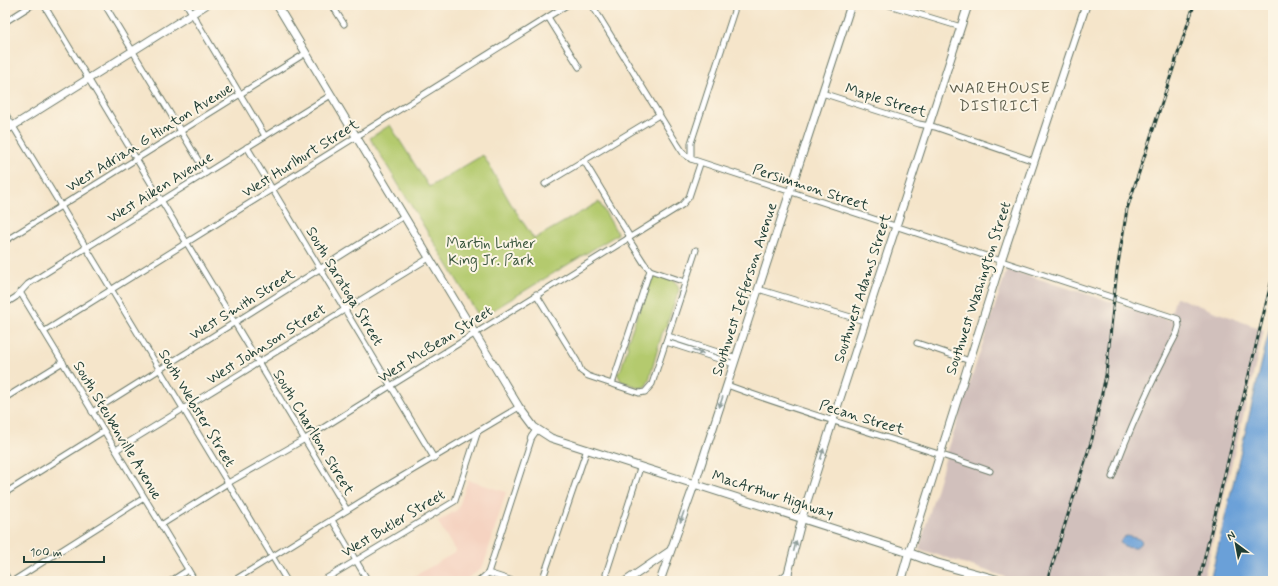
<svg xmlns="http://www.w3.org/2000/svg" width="1278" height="586" font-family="Mynerve,sans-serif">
	<rect width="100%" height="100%" fill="#fcf5e5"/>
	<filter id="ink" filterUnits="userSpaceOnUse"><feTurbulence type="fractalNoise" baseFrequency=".025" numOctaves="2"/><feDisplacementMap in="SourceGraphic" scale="8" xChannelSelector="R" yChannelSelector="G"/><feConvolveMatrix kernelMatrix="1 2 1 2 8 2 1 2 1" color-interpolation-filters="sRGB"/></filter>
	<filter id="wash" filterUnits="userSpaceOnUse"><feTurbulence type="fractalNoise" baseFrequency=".012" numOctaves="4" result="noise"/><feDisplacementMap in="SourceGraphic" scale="16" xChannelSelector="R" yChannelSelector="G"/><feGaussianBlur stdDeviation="0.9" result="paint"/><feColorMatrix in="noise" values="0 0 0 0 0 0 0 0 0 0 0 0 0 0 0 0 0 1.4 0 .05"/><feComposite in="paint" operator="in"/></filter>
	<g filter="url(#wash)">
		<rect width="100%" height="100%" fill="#f5e5ca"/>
		<path fill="#f5d3c1" d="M468,480L506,492L485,561L480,570L463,581H406L456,552L438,522L458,509Z"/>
		<path fill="#d1c0bc" d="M1007,269L1169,320L1176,297L1264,330L1203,581H1005L1006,577L919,549L947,453Z"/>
		<g fill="#b4ca6e" stroke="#6a8451">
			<path d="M390,125L429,187L483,155L511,204L534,239L599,202L618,234L480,318L370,138Z"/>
			<path d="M656,275C666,277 678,279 679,290L666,327L663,330L649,380L646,386L640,388L621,381L617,373L621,369L628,346L627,343L648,286L649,278Z"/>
		</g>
		<g fill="#6ba0d8" stroke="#456e86">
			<path d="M1273,315V581H1210Z"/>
			<path d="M1127,536L1139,539L1142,542L1135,548L1124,547L1120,541L1124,537Z"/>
		</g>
	</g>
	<g filter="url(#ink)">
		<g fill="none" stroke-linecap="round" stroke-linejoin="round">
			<defs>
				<g id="street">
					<path d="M44,5L347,510"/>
					<path d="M105,5L206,173"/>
					<path d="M187,5L265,136"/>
					<path d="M332,5L344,24"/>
					<path d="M592,5L678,145L684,154L691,159L1178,319L1179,326L1177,333C1152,380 1130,427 1112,477"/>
					<path d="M889,5L961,27"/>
					<path d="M548,17L579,67"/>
					<path d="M5,22L32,5"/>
					<path d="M822,93L919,124L935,127L1034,161"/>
					<path d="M5,113L287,581"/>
					<path d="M247,147L434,458"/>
					<path d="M691,159V143L736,5"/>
					<path d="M584,161L630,237"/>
					<path d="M545,184L659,115"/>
					<path d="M628,238L644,263L650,270L685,282"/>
					<path d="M5,241L306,53"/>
					<path d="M758,289L864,321"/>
					<path d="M20,292L195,581"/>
					<path d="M536,294L577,361L581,371L588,376L639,393L645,392L652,384L696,250"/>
					<path d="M5,304L16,297L28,284L331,95"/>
					<path d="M45,331L567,5"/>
					<path d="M668,336L736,358"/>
					<path d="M666,342L734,364"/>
					<path d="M917,343L970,361"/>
					<path d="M612,384L650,270"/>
					<path d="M727,385C813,417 903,441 990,471"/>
					<path d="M5,398L63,362"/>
					<path d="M92,412L404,216"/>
					<path d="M116,450L429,258"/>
					<path d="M5,493L104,431"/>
					<path d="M332,520L368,581"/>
					<path d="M161,525L228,483L305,439L682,205L689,197L700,164"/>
					<path d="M488,573L513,581"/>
					<path d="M5,574L9,581"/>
					<path d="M13,581L144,498"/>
					<path d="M171,581L188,570"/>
					<path d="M233,581L391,483L519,407"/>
					<path d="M322,581L455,501L478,431"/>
					<path d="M479,581L488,573L532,437L537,430"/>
					<path d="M542,581L587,449"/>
					<path d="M610,581L606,574L640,468"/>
				</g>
				<g id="secondary">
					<path d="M277,5L519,407L534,427L551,438L909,553L1001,261L1086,5"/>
					<path d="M5,131L206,5"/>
					<path d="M626,581L670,551"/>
					<path d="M660,581L698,474L851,5"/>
					<path d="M779,581L788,574"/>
					<path d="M786,581L804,511L833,420L968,5"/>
				</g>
				<path id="primary" d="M901,581L909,553L936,563L1001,581"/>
			</defs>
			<use href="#street" stroke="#6a7868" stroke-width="7"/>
			<use href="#secondary" stroke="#6a7868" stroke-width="9"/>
			<use href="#primary" stroke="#6a7868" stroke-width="10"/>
			<use href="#street" stroke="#fff" stroke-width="5"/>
			<use href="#secondary" stroke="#fff" stroke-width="7"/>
			<use href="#primary" stroke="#fff" stroke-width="8"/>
			<defs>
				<g id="rail">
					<path d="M1047,581L1092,439L1106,375L1117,270L1127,209L1194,5"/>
					<path d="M1199,581L1273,275"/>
				</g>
			</defs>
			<use href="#rail" stroke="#1f3d34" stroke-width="3"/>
			<use href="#rail" stroke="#fcf5e5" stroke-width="1.5" stroke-dasharray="4.5" stroke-linecap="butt"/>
		</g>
		<defs><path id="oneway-solid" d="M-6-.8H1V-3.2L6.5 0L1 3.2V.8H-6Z"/></defs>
		<g fill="#8f9e9a">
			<use href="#oneway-solid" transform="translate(698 352) rotate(18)"/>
			<use href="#oneway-solid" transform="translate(721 402) rotate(108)"/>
			<use href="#oneway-solid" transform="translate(822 454) rotate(-73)"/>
			<use href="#oneway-solid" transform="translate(682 517) rotate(109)"/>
			<use href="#oneway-solid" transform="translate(795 546) rotate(-76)"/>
		</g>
	</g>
	<g text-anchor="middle" stroke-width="4" stroke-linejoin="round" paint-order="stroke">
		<g font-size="15" fill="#1f3d34" stroke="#fcf5e5">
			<text transform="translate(886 100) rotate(17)" y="5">Maple Street</text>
			<text transform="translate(149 137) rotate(-32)" y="5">West Adrian G Hinton Avenue</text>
			<text transform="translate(300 158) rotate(-32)" y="5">West Hurlburt Street</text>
			<text transform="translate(160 187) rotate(-32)" y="5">West Aiken Avenue</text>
			<text transform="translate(811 187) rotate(18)" y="5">Persimmon Street</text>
			<text transform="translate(345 286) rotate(59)" y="5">South Saratoga Street</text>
			<text transform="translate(862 288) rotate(-72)" y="5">Southwest Adams Street</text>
			<text transform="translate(978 288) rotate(-72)" y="5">Southwest Washington Street</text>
			<text transform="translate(744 289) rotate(-72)" y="5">Southwest Jefferson Avenue</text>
			<text transform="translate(242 304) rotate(-32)" y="5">West Smith Street</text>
			<text transform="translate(266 344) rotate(-32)" y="5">West Johnson Street</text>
			<text transform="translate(435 344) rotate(-32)" y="5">West McBean Street</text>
			<text transform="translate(197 408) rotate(59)" y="5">South Webster Street</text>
			<text transform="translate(862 417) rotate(17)" y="5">Pecan Street</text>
			<text transform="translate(118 430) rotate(59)" y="5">South Steubenville Avenue</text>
			<text transform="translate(314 432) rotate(59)" y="5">South Charlton Street</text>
			<text transform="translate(773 494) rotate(18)" y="5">MacArthur Highway</text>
			<text transform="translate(393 523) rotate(-31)" y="5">West Butler Street</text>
		</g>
		<g font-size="15" fill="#3d5940" stroke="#fcf5e5">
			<text x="491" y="248">Martin Luther<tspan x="491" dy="17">King Jr. Park</tspan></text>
		</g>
		<g font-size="16" letter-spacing="1" fill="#5c5d4c" stroke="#fcf5e5">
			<text x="1000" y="93">WAREHOUSE<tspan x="1000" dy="18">DISTRICT</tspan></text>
		</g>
	</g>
	<rect width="1278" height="586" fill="none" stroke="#fcf5e5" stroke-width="20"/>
	<g transform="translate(1236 544) rotate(328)" stroke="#fcf5e5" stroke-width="3" paint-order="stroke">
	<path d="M0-3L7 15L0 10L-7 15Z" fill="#1f3d34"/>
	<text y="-6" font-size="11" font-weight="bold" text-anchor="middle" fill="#1f3d34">N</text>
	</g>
	<path d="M24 556v6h80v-6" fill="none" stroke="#1f3d34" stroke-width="2"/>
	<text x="30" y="556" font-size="12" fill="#1f3d34" stroke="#fcf5e5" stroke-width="3" paint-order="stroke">100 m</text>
</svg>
